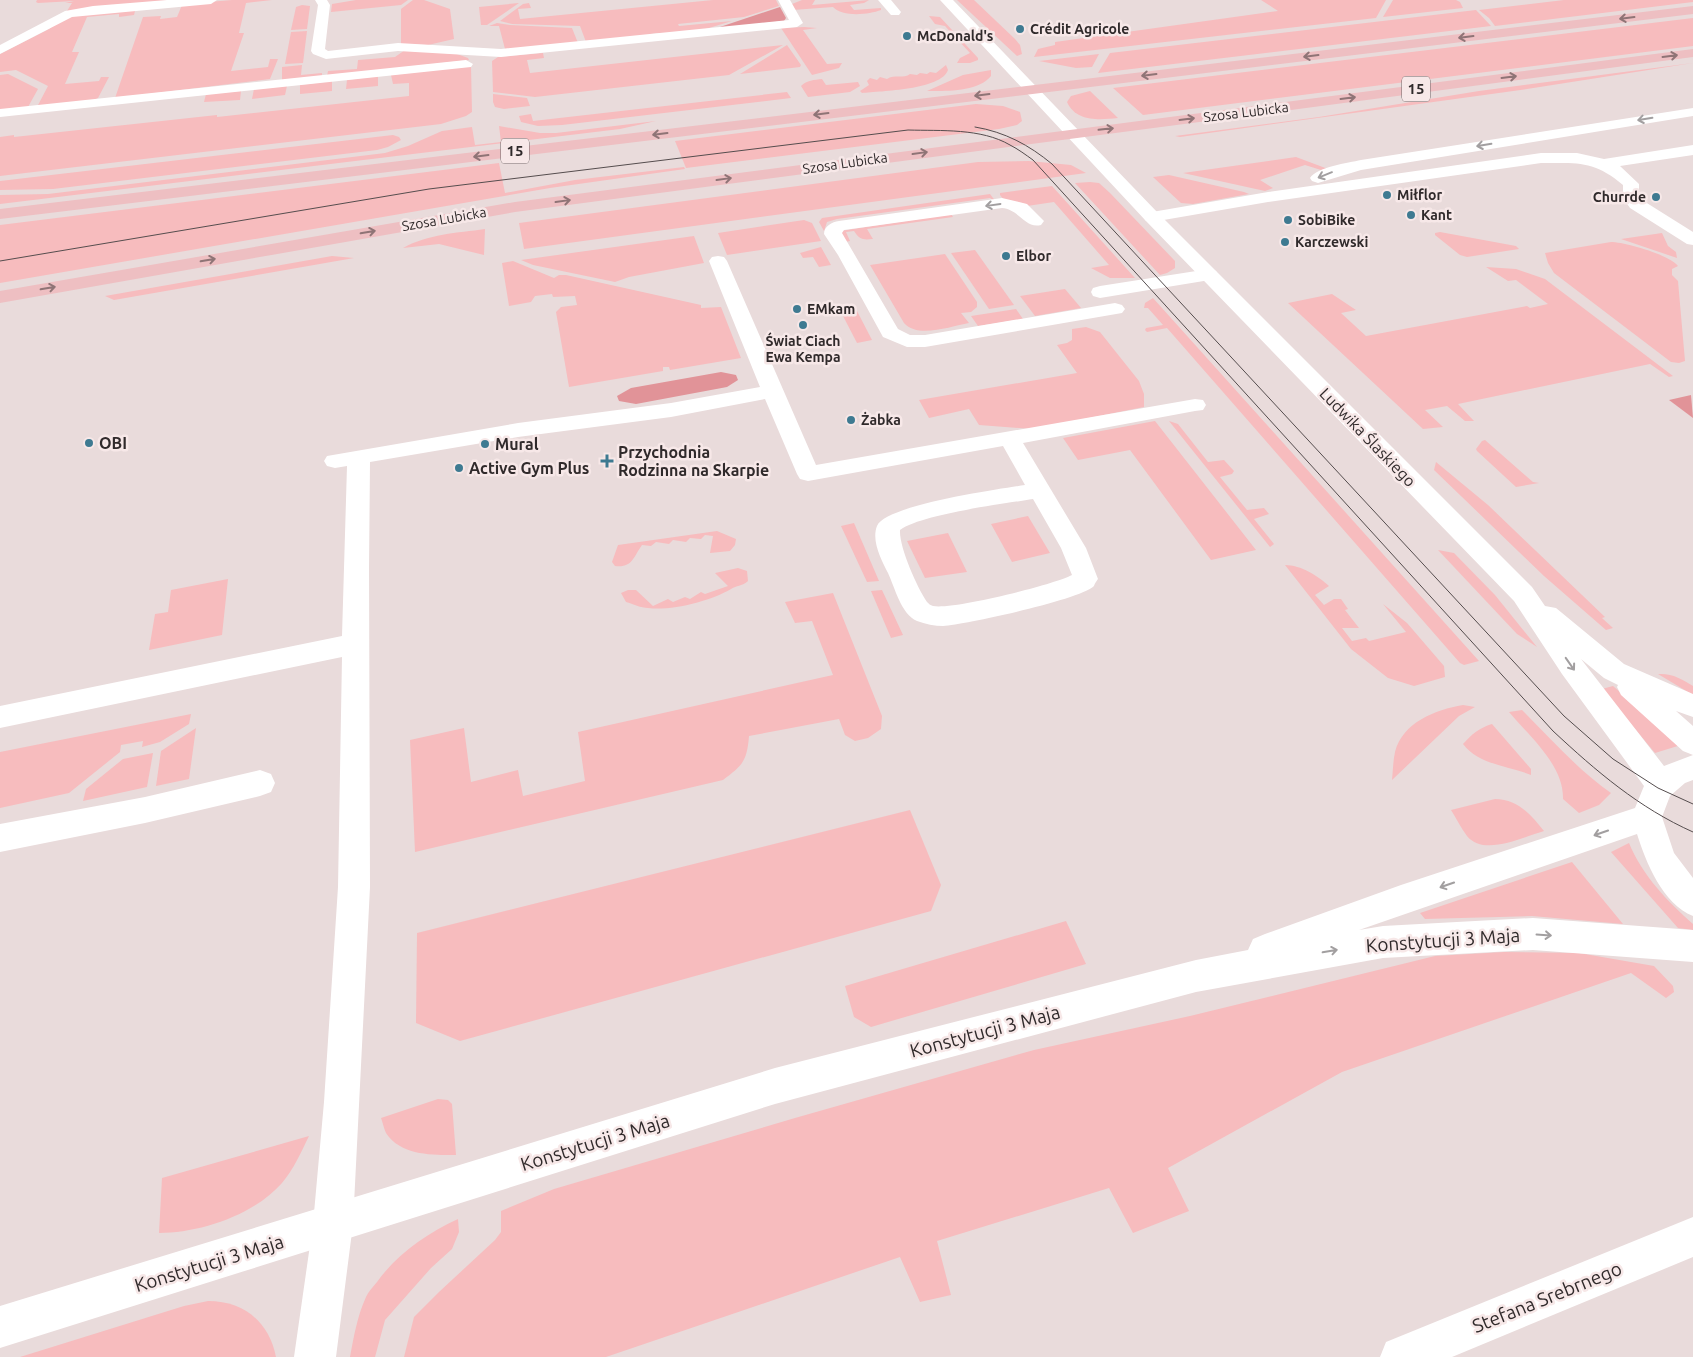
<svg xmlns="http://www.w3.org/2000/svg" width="1693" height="1357" font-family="Ubuntu,sans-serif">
	<rect width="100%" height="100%" fill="#e9dbdb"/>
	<g fill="#f7bcbe">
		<path d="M37,0H190L67,11L72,3H65L74,1L38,3L36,2Z"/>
		<path d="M232,0H272L246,3L239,33H244L231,71L268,67L270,59H278L270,79L115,98L143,17L161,16L160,19L177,17L182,5L185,4Z"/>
		<path d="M356,0H408L401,5L331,12L332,4Z"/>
		<path d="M413,0H424L450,9L454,39L428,45L401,44V9Z"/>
		<path d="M713,0H776L779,6L744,17L678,24L679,26L732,21L699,31L660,35L659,33L651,34V36L586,42L580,26L512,24L500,21L523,4L529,3L531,8L518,9L520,19Z"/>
		<path d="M802,0H815L812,5L869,0L864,3L850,5L854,10L881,8V10C868,15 842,17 833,7L793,10L792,4Z"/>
		<path d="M957,0H974L1015,39L1020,45L1022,54L1017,56Z"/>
		<path d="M1261,0H1386L1376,18L1034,57L1038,49L1055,45V42L1278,11Z"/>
		<path d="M1393,0H1456L1460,2L1463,8L1383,17Z"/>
		<path d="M1564,0H1693V2L1495,26L1489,18L1479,10Z"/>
		<path d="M519,3L487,25H481L479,7Z"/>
		<path d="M302,5L310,6L307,29L291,30L296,7Z"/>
		<path d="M129,10L135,11L134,15L119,17V14L87,17L72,52H79L65,84L99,81L101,77H109L98,98L94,100L37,107L48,86L16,70L0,72V54L49,29L61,19L75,15Z"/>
		<path d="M1476,10L1491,26L1098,73L1110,53Z"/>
		<path d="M929,16L940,17L978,58V60L970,63H957L960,58L970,53L945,26L935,24Z"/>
		<path d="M1693,18V46L1143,115L1113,88Z"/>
		<path d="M497,23L510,25L572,28L578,43L505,49L499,26H489Z"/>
		<path d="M804,27L817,28L803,30L827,64L842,63L839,68L812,75L781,28Z"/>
		<path d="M307,31L303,63L285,64L291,32Z"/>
		<path d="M783,45L729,75L535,97L493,92L492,61L498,57L543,53L544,58L527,60L530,73Z"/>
		<path d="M787,45L801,65L800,67L740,74Z"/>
		<path d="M405,50L457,54L468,58L469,60L327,76L328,71L357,69L358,60L395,57Z"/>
		<path d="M1099,54L1092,67L1076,68L1039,61Z"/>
		<path d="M1693,63L1527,89L1180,137L1175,136L1319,117L1479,91Z"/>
		<path d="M302,65L301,75L322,73V76L282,81V67Z"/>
		<path d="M946,65L948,70C941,90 881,91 862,93L860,91L869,85L867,81L870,78L877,80L880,77L887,79C894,74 904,79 910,74L917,75L920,73L927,74L930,72L936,73Z"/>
		<path d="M471,66L472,112L466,116L441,124L0,176V137L14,135V137L217,115V117L409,96V83L393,84L391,75Z"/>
		<path d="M991,70V76C978,92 947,91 927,91L963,75Z"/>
		<path d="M8,74L38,89L28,107L0,110V75Z"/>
		<path d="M378,76V86L346,89L347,80Z"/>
		<path d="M822,79L826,85L858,82L860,86L850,92L808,97L801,86C807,80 814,80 822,79Z"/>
		<path d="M332,81V91L300,94V85Z"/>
		<path d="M287,86L285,95L252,99L254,89Z"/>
		<path d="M241,91L240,100L204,102L206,94Z"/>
		<path d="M1090,91L1118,118C1099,120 1076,122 1067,102L1071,96Z"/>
		<path d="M787,92L791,98L562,125L538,126L521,122L519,116L531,114L533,121Z"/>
		<path d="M493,94L527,98L530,106L504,109L495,107L493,102Z"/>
		<path d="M976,104L1003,106L1020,112L1022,121L1017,125L999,129L686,168L675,141Z"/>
		<path d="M656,121L620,129L0,204V195L48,194L385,153L408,146L442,131L472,127L475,145L501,142L499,126L540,133H556Z"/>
		<path d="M393,135L399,137L401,140L388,147L377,150L53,189L0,190V181Z"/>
		<path d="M1296,157L1328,169L1321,170L1305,165L1260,180L1273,188L1265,191L1183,173Z"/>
		<path d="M1029,161L1071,165L1086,173L524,249L519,223L978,162Z"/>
		<path d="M499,163L505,193L575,180L684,167L685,169L550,188L0,283V225Z"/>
		<path d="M1169,175L1244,192L1249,194L1193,204L1181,203L1153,177Z"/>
		<path d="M1090,182L1099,183L1110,193L1175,261V268L1167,273L1160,275L1075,183Z"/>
		<path d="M1052,186L1135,278H1110L1091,268L1109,265L1054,202L1027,206L1013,201L1004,200L1000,195V193Z"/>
		<path d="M990,194L996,202L990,198L837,219L827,222L824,231L819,222L822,218Z"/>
		<path d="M951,214L953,217L867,229L873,239C863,240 860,240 854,231L846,232L850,241L845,242L840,231Z"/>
		<path d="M804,220L812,223L821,241L727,255L718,233Z"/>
		<path d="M485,229L484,255L439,244L403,248C428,234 457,233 485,229Z"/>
		<path d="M1440,232L1516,246L1519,249L1467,257L1460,255L1435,235V233Z"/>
		<path d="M1662,233L1668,246L1676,252L1677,258L1621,239Z"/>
		<path d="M694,236L704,263L629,277L615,282L533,265L521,260Z"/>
		<path d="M1611,242C1625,242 1670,255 1678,266L1672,269V275L1678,281L1685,361L1679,363L1671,362L1554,273L1548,263L1545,253Z"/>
		<path d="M821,247L831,265L819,267L813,257L803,258L800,253Z"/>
		<path d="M975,250L1014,305L989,309L951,253Z"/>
		<path d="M945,254L977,302V307L971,312L961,313L969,323C951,326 918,339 904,323L870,265Z"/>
		<path d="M332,256L354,258L114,300L105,296Z"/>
		<path d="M513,261L554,278L559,275H566L701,305V308L721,307L741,358L670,370L669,367H663V371L569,387L556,312L561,307L577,305L575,296L553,297L552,294L535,296L531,302L509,306L502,263Z"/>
		<path d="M1486,267L1516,269L1545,279L1673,376L1669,377L1650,364L1458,404L1474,421H1465L1447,406L1425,410L1443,427L1423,429L1288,303L1332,294L1356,310L1341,313L1366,336L1527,306L1530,308L1548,304L1516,280L1508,281Z"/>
		<path d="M1065,289L1081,308L1035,316L1020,296Z"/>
		<path d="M1153,298L1479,661L1464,665L1460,663L1167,328L1147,332L1145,330L1146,328L1163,325L1148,308H1144L1145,303Z"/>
		<path d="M1016,309L1023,319L978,326L971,316Z"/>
		<path d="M857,311L872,340L857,343L842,314Z"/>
		<path d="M1086,327L1100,332L1139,381L1144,394V407L1033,429L979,425L969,409L929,418L919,400L1077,373L1057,345L1067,343L1072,340V329Z"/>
		<path d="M1155,421L1256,550L1211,560L1130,450L1078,460L1063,438Z"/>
		<path d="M1169,421L1178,424L1208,462L1224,460L1234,471L1232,474L1220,477L1247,510L1264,508L1269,514L1254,519L1274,544L1270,547Z"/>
		<path d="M1485,440L1533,482L1539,483L1516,487L1477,451L1476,449L1482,441Z"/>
		<path d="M1436,462L1488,505L1605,617L1602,618L1613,628L1606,630L1544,576L1434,470Z"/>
		<path d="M1028,516L1050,553L1012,562L991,524Z"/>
		<path d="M854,523L879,581L867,582L841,526Z"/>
		<path d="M717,531L736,539L735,545L730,551L710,553L713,536L705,535L701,539L690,538L686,542L673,540L669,544L656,542L651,546L642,545C633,558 632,568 615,566L612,562L618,545Z"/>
		<path d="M948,533L967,572L925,578L907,541Z"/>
		<path d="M1438,550L1454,553L1495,595L1537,647L1517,634Z"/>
		<path d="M1285,565C1301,565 1318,576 1329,586L1315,595L1324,605L1334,599H1341L1348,609L1345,610L1359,628H1342L1352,641L1366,638L1369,641L1406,632L1383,604L1407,623L1444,666L1445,677L1414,686L1388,678L1351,649Z"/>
		<path d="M738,568L747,571L748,581C741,587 737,585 731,589C711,601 672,611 648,608C641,608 633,604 626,602L621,593L628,590H636L653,606L668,599L673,602L685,597L690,599L701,592L705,594L728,586L715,573Z"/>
		<path d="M228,579L222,635L149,650L155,614L168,612L171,590Z"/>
		<path d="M882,590L903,635L891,638L871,591Z"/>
		<path d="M833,593L882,716L881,729L868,738L855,741L845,735L839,719L749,736C747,761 743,765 723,780L415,852L410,740L464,728L471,782L518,770L523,796L585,781L578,732L833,675L812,621L795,623L785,602Z"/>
		<path d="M1658,674C1672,673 1682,679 1693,686V695Z"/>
		<path d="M1613,686L1681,745L1655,753L1602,689Z"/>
		<path d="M1463,705L1475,707L1459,716L1392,780C1393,771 1393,761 1395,752C1403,722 1435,710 1463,705Z"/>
		<path d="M1522,710C1551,739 1577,769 1611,793L1599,805L1579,813L1563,799C1564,765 1529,736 1509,712Z"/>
		<path d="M191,714L189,724L160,742L142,747L143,741L121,745L120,752L69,793L0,808V752Z"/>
		<path d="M1492,724L1531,769V775C1509,766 1479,765 1463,744C1472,734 1479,728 1492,724Z"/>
		<path d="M196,728L189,779L156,786L161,751Z"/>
		<path d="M153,753L147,787L83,801L86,789L123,759Z"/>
		<path d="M1495,799C1518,799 1531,815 1544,831C1523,837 1484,857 1467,836C1461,828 1456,818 1451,810Z"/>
		<path d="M910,810L941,885L931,911L460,1041L416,1023L417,933Z"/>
		<path d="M1629,843C1642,875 1668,902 1693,924V930L1678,928L1611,852Z"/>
		<path d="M1572,862L1623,924L1532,916L1425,919L1420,913Z"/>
		<path d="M1066,921L1086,964L871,1027L854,1017L845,986Z"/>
		<path d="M1504,952L1579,953L1654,966L1673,986L1674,992L1666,998L1631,973L1342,1072L1168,1168L1189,1211L1133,1233L1109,1188L937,1241L951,1295L920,1302L900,1257L606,1357H404L414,1317L439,1292L495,1240L501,1232V1211L554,1189L795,1118L1034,1050L1190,1016L1435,956Z"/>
		<path d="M438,1099L448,1100L452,1104L456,1155C433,1155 401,1156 386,1133C384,1129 383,1123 381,1118Z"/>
		<path d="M309,1136C301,1152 294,1169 282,1183C254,1215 200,1233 159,1233L162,1178Z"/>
		<path d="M458,1219L459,1232L452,1249L431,1268L385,1320L375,1357H350C354,1336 357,1317 366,1297C368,1292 373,1287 377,1282C398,1253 426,1234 458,1219Z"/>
		<path d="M208,1301C244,1301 269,1322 276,1357H20L184,1306Z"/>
	</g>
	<g fill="#e19398">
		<path d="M780,7L786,18L784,21L714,29Z"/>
		<path d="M721,372L736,375L738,380L727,387L636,404L619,401L617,396L631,388Z"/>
		<path d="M1691,395L1693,418L1669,400Z"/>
	</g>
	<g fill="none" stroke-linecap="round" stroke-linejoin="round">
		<g fill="#fff" fill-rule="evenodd">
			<path d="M167,0H217L211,4L72,17L0,54V45L65,11L93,6Z"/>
			<path d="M315,0H327L330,5L325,49L328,51L398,43L501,49L789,20L778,0H790L803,23L797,27L501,57L398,51L326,59L313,54L311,51L318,5Z"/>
			<path d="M878,0H891L901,12L899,15H891Z"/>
			<path d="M466,60L473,64L471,67L0,117V109Z"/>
			<path d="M1693,108V116L1361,170L1318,183L1312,181L1310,178C1317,167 1348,163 1361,160Z"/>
			<path d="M1693,145V155L1620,166L1639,184V197L1642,200L1693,232V245L1687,244L1630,208L1623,198V185C1594,160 1577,163 1541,163L1268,202L1152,222L1146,221L1143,217L1146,213L1152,212L1268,192L1541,153H1577L1604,159Z"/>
			<path d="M1002,198L1027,204L1044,221L1041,225C1025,229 1019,209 1002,208L844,230L842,233L898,329L910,335H925L1115,303L1122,305L1125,309L1122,313L925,347H907L883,337L838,255L824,234C824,226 832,222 839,221Z"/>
			<path d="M718,256L724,257L727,261L816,465L1195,399L1203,400L1206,405L1203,410L1195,411L1023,443L1086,548L1098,579C1097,580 1094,585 1094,586C1079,600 967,624 943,626C935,626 925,624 917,621C901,614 895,588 888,573C882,561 871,541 877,526C885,505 1000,489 1025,485L1003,446L808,481L800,479L797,474L765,399L671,417L518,437L370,462L369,568L370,887L353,1224L336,1357H294L313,1224L324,1102L338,887L342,657L0,728V706L342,636L347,466L335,468L327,466L324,461L327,456L518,423L671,403L760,387L709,261L712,257ZM1033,499L1061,548L1072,575C1053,585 952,610 933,606C930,605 929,604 927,602C917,587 899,547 900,530C922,514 1003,504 1033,499Z"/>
			<path d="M1209,269L1216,271L1218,275L1216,279L1100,298L1093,296L1091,292L1093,288L1100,286Z"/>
			<path d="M260,770L271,774L275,783L271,792L260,796L145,823L0,852V824L145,797Z"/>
			<path d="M1693,1217V1257L1452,1357H1380L1386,1342Z"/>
		</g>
		<path fill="#fff" fill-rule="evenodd" d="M940,0H953L1158,213L1532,587L1545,606L1556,608L1624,664L1693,694V717L1676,711L1693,726V780L1685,783L1670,796L1662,817L1674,853L1693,878V916C1663,904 1646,863 1637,834L1359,930L1383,926L1533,918L1693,930V962L1533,950L1383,958L1196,992L775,1104L0,1348V1306L775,1068L1196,960L1248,950L1253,939L1265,934L1401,885L1635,808L1644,786L1562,674L1514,601L1146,221ZM1581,659L1604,678L1618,685L1617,687L1621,695L1683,751L1693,755L1664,766Z"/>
		<g fill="#eebfc2" fill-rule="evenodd">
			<path d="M1693,6V14L0,219V209Z"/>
			<path d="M1693,49V57L515,212L0,303V291L515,202Z"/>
		</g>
		<g stroke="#554d4e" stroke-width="1">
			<path d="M975,127C1005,132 1029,145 1052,164L1564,716L1613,759L1658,788L1693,804"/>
			<path d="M0,261L429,189L908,130C941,131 981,128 1010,145C1018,149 1026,155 1033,160L1553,731C1596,771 1639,808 1693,832"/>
		</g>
	</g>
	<defs><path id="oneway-shaft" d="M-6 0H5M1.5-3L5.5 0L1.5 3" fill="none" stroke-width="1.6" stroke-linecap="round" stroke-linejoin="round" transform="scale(1.25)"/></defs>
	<g stroke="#8f7476">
		<use href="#oneway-shaft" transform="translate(1627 18) rotate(173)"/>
		<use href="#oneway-shaft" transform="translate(1466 37) rotate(173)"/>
		<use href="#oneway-shaft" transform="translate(1311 56) rotate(173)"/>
		<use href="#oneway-shaft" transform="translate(1670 56) rotate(-7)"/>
		<use href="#oneway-shaft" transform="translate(1149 75) rotate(173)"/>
		<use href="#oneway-shaft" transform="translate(1509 77) rotate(-7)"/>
		<use href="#oneway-shaft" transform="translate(982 95) rotate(173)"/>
		<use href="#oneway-shaft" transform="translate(1348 98) rotate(-7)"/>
		<use href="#oneway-shaft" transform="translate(821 114) rotate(173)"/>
		<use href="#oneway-shaft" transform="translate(1187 119) rotate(-7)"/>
		<use href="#oneway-shaft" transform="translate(1106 129) rotate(-6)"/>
		<use href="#oneway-shaft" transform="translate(660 134) rotate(173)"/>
		<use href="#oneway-shaft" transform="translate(920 153) rotate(-8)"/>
		<use href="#oneway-shaft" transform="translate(481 156) rotate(173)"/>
		<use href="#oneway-shaft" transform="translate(724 179) rotate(-8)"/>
		<use href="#oneway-shaft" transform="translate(563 201) rotate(-8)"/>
		<use href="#oneway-shaft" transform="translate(368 232) rotate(-10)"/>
		<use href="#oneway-shaft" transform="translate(208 260) rotate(-10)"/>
		<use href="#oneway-shaft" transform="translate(48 288) rotate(-10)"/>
	</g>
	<g stroke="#a29fa0">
		<use href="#oneway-shaft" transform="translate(1645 119) rotate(171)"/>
		<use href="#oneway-shaft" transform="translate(1484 145) rotate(171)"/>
		<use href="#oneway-shaft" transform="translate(1325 175) rotate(158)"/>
		<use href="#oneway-shaft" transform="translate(993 205) rotate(172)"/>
		<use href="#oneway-shaft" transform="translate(1570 664) rotate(55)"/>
		<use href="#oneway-shaft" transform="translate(1601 833) rotate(161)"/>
		<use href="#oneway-shaft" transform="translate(1447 885) rotate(161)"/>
		<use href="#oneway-shaft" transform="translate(1544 935) rotate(4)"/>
		<use href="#oneway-shaft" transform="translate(1330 951) rotate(-10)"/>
	</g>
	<g fill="#3e7a91" stroke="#f7e8e8" stroke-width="2">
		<circle cx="1020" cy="29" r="5"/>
		<circle cx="907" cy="36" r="5"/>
		<circle cx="1387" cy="195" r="5"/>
		<circle cx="1656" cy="197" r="5"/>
		<circle cx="1411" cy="215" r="5"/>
		<circle cx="1288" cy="220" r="5"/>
		<circle cx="1285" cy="242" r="5"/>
		<circle cx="1006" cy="256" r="5"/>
		<circle cx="797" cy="309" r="5"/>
		<circle cx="803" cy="325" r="5"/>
		<circle cx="851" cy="420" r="5"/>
		<circle cx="89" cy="443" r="5"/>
		<circle cx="485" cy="444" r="5"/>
		<path d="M604.5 453.5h5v5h5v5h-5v5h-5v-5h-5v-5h5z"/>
		<circle cx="459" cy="468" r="5"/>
	</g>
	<g text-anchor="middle" stroke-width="5" stroke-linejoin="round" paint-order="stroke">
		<g font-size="14" font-weight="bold" fill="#302a2b" stroke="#f7e8e8" text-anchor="start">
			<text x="1030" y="34">Crédit Agricole</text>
			<text x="917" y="41">McDonald's</text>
			<text x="1397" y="200">Miłflor</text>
			<text x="1646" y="202" text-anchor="end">Churrde</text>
			<text x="1421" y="220">Kant</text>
			<text x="1298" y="225">SobiBike</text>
			<text x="1295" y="247">Karczewski</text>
			<text x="1016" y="261">Elbor</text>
			<text x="807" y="314">EMkam</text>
			<text x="803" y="346" text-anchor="middle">Świat Ciach<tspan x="803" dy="16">Ewa Kempa</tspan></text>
			<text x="861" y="425">Żabka</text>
		</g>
		<g font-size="14" fill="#302a2b" stroke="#f7e8e8">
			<text transform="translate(1246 112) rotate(-7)" y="5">Szosa Lubicka</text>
			<text transform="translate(845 163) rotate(-8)" y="5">Szosa Lubicka</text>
			<text transform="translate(444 219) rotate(-10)" y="5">Szosa Lubicka</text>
		</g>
		<g fill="#f7e8e8" stroke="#6c6364" stroke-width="1">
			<rect x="1402" y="76.5" width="28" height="25" rx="4"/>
			<rect x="501" y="138.5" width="28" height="25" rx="4"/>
		</g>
		<g font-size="15" font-weight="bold" fill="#302a2b">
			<text x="1416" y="94">15</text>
			<text x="515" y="156">15</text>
		</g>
		<g font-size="16" fill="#302a2b" stroke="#f7e8e8">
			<text transform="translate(1368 437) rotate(46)" y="6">Ludwika Ślaskiego</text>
		</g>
		<g font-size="16" font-weight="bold" fill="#302a2b" stroke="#f7e8e8" text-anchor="start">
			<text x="99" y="449">OBI</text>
			<text x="495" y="450">Mural</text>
			<text x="618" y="458">Przychodnia<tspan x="618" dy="18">Rodzinna na Skarpie</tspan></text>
			<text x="469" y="474">Active Gym Plus</text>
		</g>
		<g font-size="19" fill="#302a2b" stroke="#f7e8e8">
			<text transform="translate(1443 940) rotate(-4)" y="7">Konstytucji 3 Maja</text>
			<text transform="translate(985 1031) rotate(-15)" y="7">Konstytucji 3 Maja</text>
			<text transform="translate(595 1142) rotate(-17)" y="7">Konstytucji 3 Maja</text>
			<text transform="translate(209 1263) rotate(-17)" y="7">Konstytucji 3 Maja</text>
			<text transform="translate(1547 1297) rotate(-22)" y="7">Stefana Srebrnego</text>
		</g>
	</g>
</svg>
